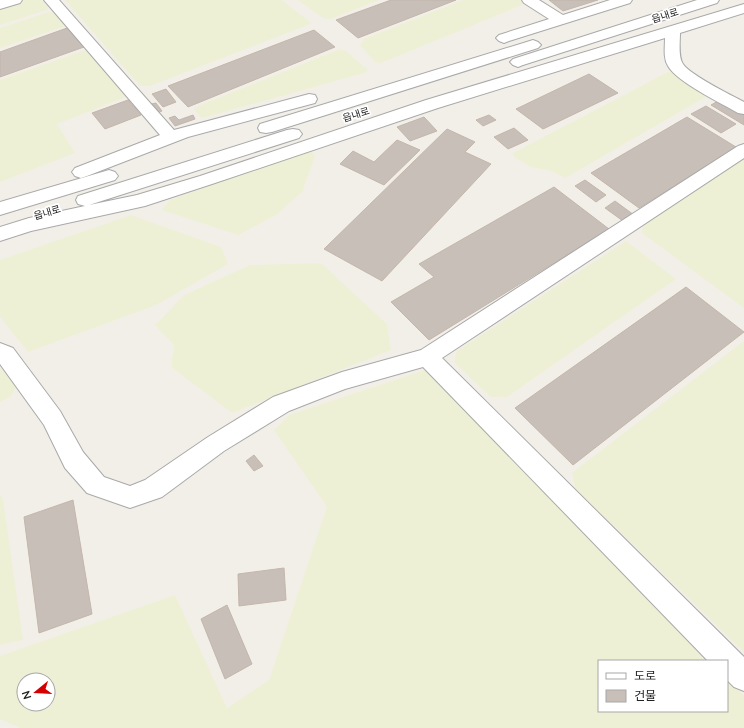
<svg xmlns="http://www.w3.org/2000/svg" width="744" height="728" font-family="'Nunito Sans','Noto Sans KR',sans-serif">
	<rect width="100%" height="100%" fill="#f2efe9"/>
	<g fill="#eef0d5" fill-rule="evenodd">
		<path d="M24,0H41L48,7L47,10L0,25V8Z"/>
		<path d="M65,0H282L311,23L308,25L150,86H140Z"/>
		<path d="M298,0H379L330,19L323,18Z"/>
		<path d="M463,0H520L523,2L522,5L381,63L375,62L360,45L364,39Z"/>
		<path d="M49,12L54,13L64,24L63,27L0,48V28Z"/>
		<path d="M340,49L346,51L368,70L364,73L206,117H200L194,109L198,106Z"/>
		<path d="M88,50L128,96L57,124L75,153L0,182V80L82,51Z"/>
		<path d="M668,72H672L709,95L565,178L552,171L531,167L514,157L513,153Z"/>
		<path d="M310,150L315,156L302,192L276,215L238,235L162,210L170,200Z"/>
		<path d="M744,159V308L642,233L643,225Z"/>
		<path d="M131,215L221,247L228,264L156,305L28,352L0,317V260Z"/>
		<path d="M626,241L676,279L507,397H491L454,362L457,351Z"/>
		<path d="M321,263L387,324L391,350L232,413L171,367L174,345L155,325L184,295L250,265Z"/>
		<path d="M744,341V652L575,488L572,473Z"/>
		<path d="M0,368L17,385L11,396L0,402Z"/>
		<path d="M425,370L710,661H599V711H727V679L744,696V728H20L0,719V656L175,595L227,708L269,680L327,507L274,430L289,415ZM24,680H48V704H24Z"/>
		<path d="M0,495L3,500L23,640L0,645Z"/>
	</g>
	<g fill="#c7bfb8" stroke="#c4b6ab">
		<path d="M391,0H456L358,38L336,20Z"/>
		<path d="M549,0H598L563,11Z"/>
		<path d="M67,28L84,47L0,77V52Z"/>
		<path d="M314,30L335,47L188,107L168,86Z"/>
		<path d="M589,74L618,93L543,129L516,109Z"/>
		<path d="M166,89L176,102L163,107L152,94Z"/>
		<path d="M128,100L141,115L105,129L92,113Z"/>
		<path d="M720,100L744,114V125L711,105Z"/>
		<path d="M156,103L162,111L157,113L151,104Z"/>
		<path d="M706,106L736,124L721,133L691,114Z"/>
		<path d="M193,115L195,119L175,126L169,118L175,116L179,120Z"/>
		<path d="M489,115L496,120L483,126L476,120Z"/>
		<path d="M424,117L437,131L410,141L397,127Z"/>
		<path d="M687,117L736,147L639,208L591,173Z"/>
		<path d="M514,128L528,140L508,149L494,137Z"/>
		<path d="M447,129L475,142L465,152L491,164L382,281L324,249Z"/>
		<path d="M397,140L420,150L384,185L340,164L353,151L374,162Z"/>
		<path d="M585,180L606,195L596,202L575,186Z"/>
		<path d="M554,187L609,229L429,340L391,302L434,277L419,264Z"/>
		<path d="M615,201L634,215L623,221L605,208Z"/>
		<path d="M686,287L744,332L573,465L515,408Z"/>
		<path d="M254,455L263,466L254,471L246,461Z"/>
		<path d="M73,500L92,614L39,633L24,517Z"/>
		<path d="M284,568L286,600L239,606L238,574Z"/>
		<path d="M227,605L252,664L225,679L201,619Z"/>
	</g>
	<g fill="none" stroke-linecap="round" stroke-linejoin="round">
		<defs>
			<g id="minor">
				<path d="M0,0H22L20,3L0,9Z"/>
				<path d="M44,0H59L174,130L309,94L315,95L317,99L315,103L188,137L87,176L81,178L75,176L72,172L75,168L160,135Z"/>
				<path d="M522,0H539L563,15L610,0H632L630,3L509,41L504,43L499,41L496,38L499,35L549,19L524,3Z"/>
				<path d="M697,0H719L717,3L523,65L518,67L513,65L510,62L513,59Z"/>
				<path d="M744,4V13L680,33C680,42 678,57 683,64C690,75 731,95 744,102V114L738,113C721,103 677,82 668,66C663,58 665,47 665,38L438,108L212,184L145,206L31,231L0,241V227L29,218L85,206L78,204L76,200L78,196L287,130L293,129L299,130L302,134L299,138L89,205L137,195L200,176L426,100Z"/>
				<path d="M533,40L538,42L541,45L538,48L272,132L266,133L260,132L258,128L260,124Z"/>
				<path d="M744,144V158L442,358L744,657V691L734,687L727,680V661H708L423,367L345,389L289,411L224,451L162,497L130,508L87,493L65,468L44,425L0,364V343L13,348L60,411L83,452L104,477L130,486L145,480L208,437L273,397L342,372L421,350L738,146Z"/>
				<path d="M109,170L115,172L118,176L115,180L0,215V202Z"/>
			</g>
		</defs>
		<use href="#minor" stroke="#a9a9a9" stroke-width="2"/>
		<use href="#minor" fill="#fff" fill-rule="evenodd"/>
	</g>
	<g text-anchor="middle" stroke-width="3.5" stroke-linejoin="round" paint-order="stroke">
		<g font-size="10" fill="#222" stroke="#fff">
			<text transform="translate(665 15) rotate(-18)" y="4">읍내로</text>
			<text transform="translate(356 114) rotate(-18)" y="4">읍내로</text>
			<text transform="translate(47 212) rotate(-17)" y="4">읍내로</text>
		</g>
	</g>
	<rect x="598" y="660" width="130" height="52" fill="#ffffff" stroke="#a7a7a7"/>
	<rect x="606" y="673" width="20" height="6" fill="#ffffff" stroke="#a7a7a7"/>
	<text x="634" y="680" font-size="12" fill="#222222">도로</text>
	<rect x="606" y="690" width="20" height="12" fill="#c7bfb8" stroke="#a7a7a7"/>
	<text x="634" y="700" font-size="12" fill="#222222">건물</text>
	<g transform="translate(36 692) rotate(252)"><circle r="19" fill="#ffffff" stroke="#a7a7a7"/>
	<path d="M0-3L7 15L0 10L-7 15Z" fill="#d40000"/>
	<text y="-6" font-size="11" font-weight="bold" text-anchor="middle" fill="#222222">N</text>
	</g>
</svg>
